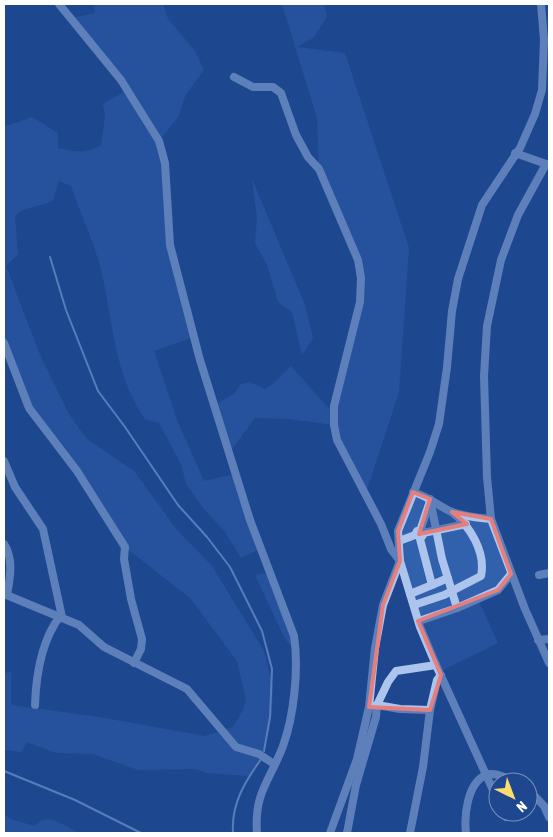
<svg xmlns="http://www.w3.org/2000/svg" width="553" height="837" font-family="'Asap Condensed',sans-serif">
	<rect width="100%" height="100%" fill="#1e478f"/>
	<g fill="#3160ad">
		<path d="M94,4H163L168,19L195,51L204,70L186,94L178,117L159,141L165,163L170,246L194,337L154,351L177,420L204,481L235,474L260,549L241,558L225,532L204,509L186,484L181,464L159,423L145,419C113,373 113,318 100,265C92,239 80,212 71,186L59,181L53,201L21,211L15,216L18,254L6,266L40,355L70,416L87,439L134,471L177,530L212,566L264,651L273,687L272,714L262,756L249,776L206,773L196,769L138,770L93,754L56,753L27,742L21,752L4,750V673L11,672V705L99,717L205,736L233,727L243,710L246,699L237,661L191,599L125,547L77,471L39,423L4,343V127L32,117L58,133V148C75,152 86,154 101,145L105,116L103,104L127,90L72,18L95,13Z"/>
		<path d="M282,4H324L327,17L313,38L297,47L345,53L409,248L399,392L365,496L334,425L289,419L255,418L229,453L214,405L234,394L241,384L250,382L265,389L273,384L291,366L333,413L361,278L319,169L317,118Z"/>
		<path d="M252,179L305,305L313,338L302,355L292,312L278,302L268,267L255,243L257,217Z"/>
		<path d="M411,492L445,508L491,519L511,574L503,586L478,599L498,643L439,672L400,561L401,514Z"/>
		<path d="M269,573L297,654L284,637L255,575Z"/>
		<path d="M4,815L13,820L35,826C48,811 64,826 79,833H4Z"/>
	</g>
	<g fill="none" stroke-linecap="round" stroke-linejoin="round">
		<g stroke="#a0bfef" stroke-width="2">
			<path d="M50,257L66,310L98,391L125,427L178,505L207,537L230,567L262,631L272,669L270,717L264,751"/>
			<path d="M4,771L75,800L141,833"/>
			<path d="M233,833C231,804 245,781 262,758"/>
		</g>
		<g stroke="#adc5ed" stroke-width="8">
			<path d="M59,4L121,80L159,141L165,163L170,245L200,360L250,520L294,636C299,668 294,716 283,746C270,781 254,792 257,833"/>
			<path d="M234,77L253,87H273L281,93L296,135L308,157L319,169L358,260L361,278L360,302L334,406V425L337,440L381,524L391,549L400,561L420,627L436,665L498,801"/>
			<path d="M515,153L549,165"/>
			<path d="M546,164L518,215L501,260L487,326L484,376L487,477L491,519L525,609L549,663"/>
			<path d="M4,343L29,408L77,471L125,547L124,559L131,599L142,639L141,649L134,663"/>
			<path d="M4,461L15,487L43,529L62,617"/>
			<path d="M413,492C428,496 438,506 452,512C465,517 478,518 491,519"/>
			<path d="M420,531L430,501"/>
			<path d="M423,533L466,524"/>
			<path d="M399,541L415,535L417,531L422,532L423,535L420,539L432,585L448,578"/>
			<path d="M4,544C14,559 10,578 7,595"/>
			<path d="M539,575L549,573"/>
			<path d="M4,594L79,625L104,647L187,689L236,747L259,754L274,764"/>
			<path d="M410,594L432,585"/>
			<path d="M414,605L444,595L481,576C486,552 470,526 452,512"/>
			<path d="M457,608L498,590L511,574"/>
			<path d="M419,621L457,608L442,559L430,499"/>
			<path d="M538,640L549,639"/>
			<path d="M35,705C36,675 42,640 60,616"/>
			<path d="M374,706L377,705L388,682L396,671L436,665"/>
			<path d="M528,789L544,806L549,817"/>
			<path d="M503,812L506,817"/>
			<path d="M330,833L357,759L369,707L375,648L383,605L400,561L398,531L430,452L439,424L447,367L452,311L458,279L482,205L520,148L535,114L542,90L544,40L541,4"/>
			<path d="M347,833L356,785L376,717L377,705L400,709L430,710"/>
			<path d="M410,833L423,767L430,710L437,680L441,675"/>
			<path d="M466,833C464,816 467,783 486,775C495,771 508,779 516,782"/>
		</g>
	</g>
	<path d="M0 0H553V837H0ZM413,492L430,499L419,534L467,524L452,512L491,519L511,574L498,590L418,621L441,675L430,710L369,707L383,605L400,561L398,531Z" fill="#1e478f" fill-opacity=".55" fill-rule="evenodd"/>
	<path fill="none" stroke="#e67e7e" stroke-width="4" stroke-linejoin="round" d="M413,492L430,499L419,534L467,524L452,512L491,519L511,574L498,590L418,621L441,675L430,710L369,707L383,605L400,561L398,531Z"/>
	<rect width="553" height="837" fill="none" stroke="#ffffff" stroke-width="10"/>
	<g transform="translate(513 797) rotate(138)"><circle r="24" fill="#1e478f" stroke="#7891bc"/>
	<path d="M0-4L9 19L0 12L-9 19Z" fill="#fcdc6c"/>
	<text y="-8" font-size="14" font-weight="bold" text-anchor="middle" fill="#ffffff">N</text>
	</g>
</svg>
